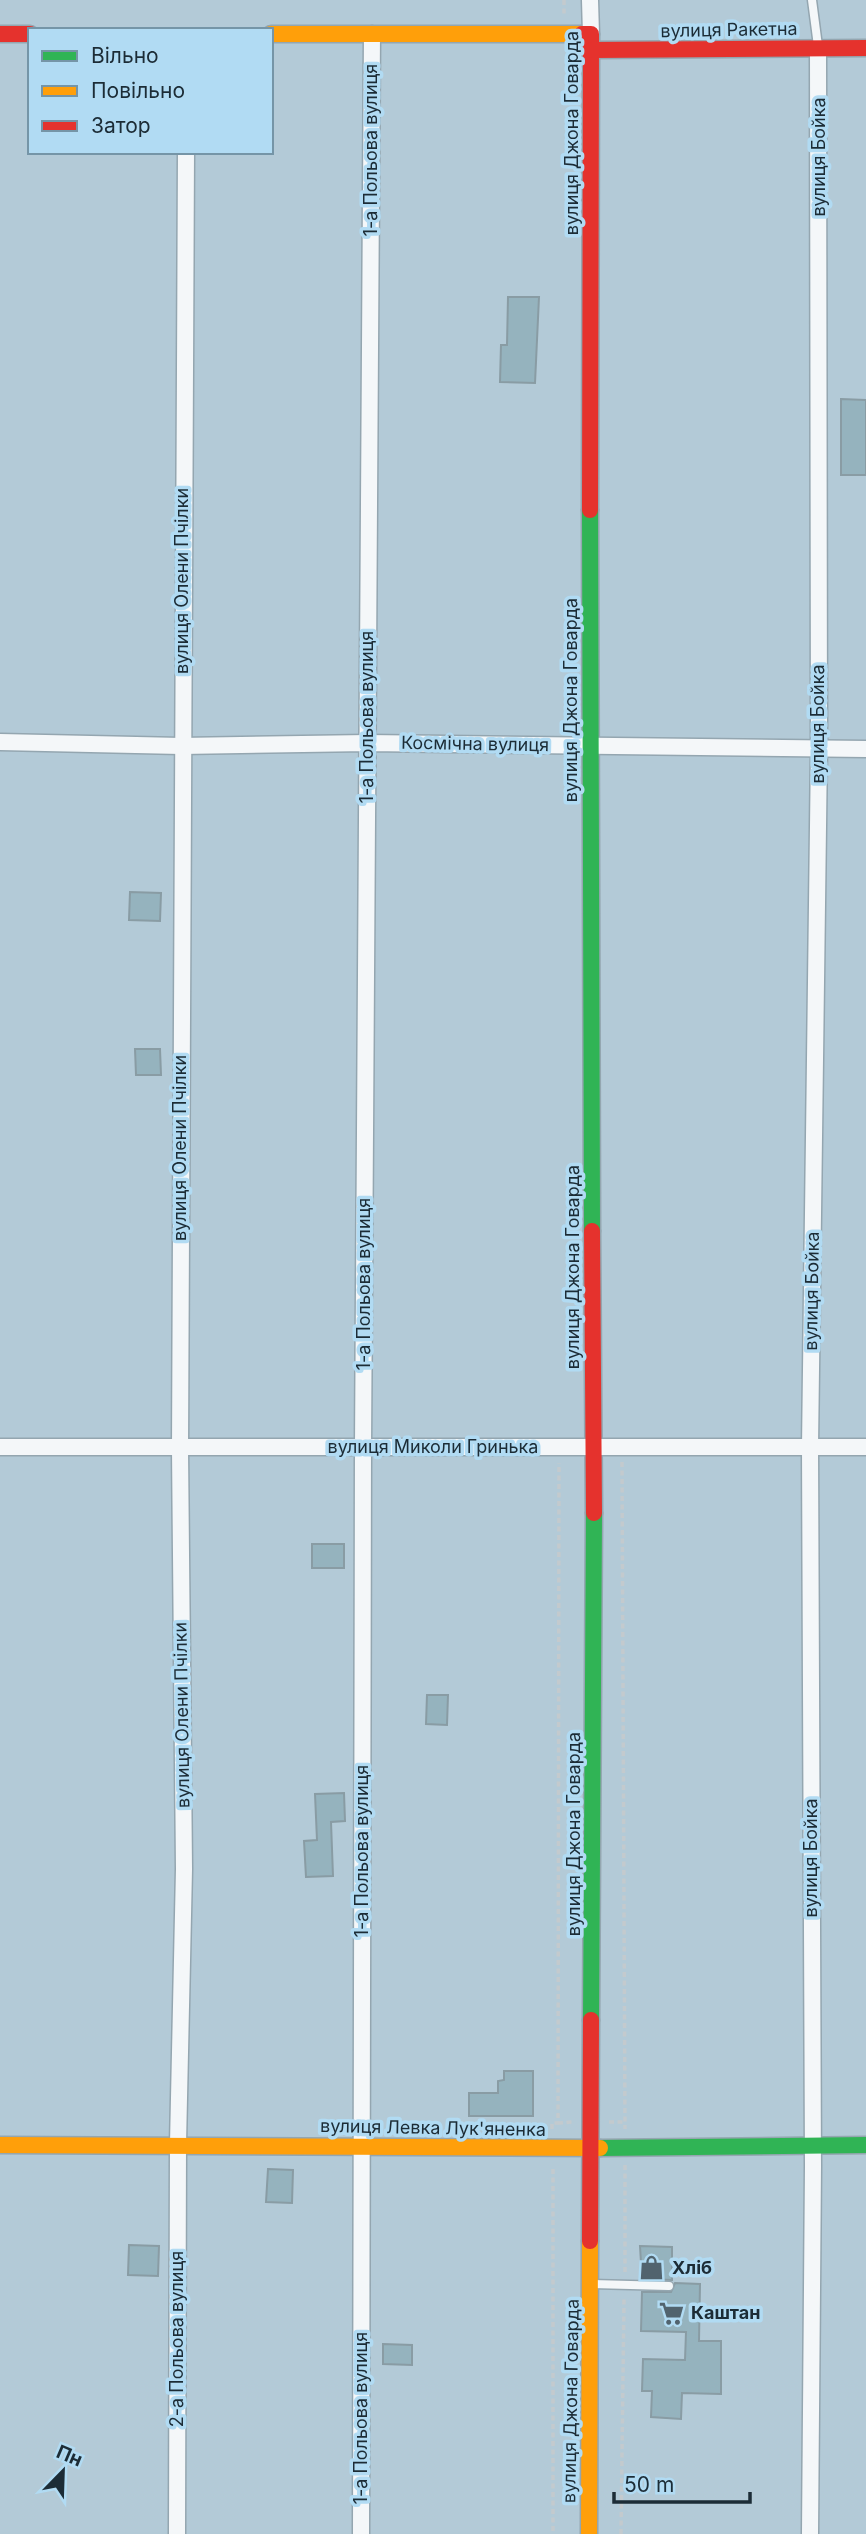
<svg xmlns="http://www.w3.org/2000/svg" width="866" height="2534" font-family="Inter,sans-serif">
	<rect width="100%" height="100%" fill="#b3cad7"/>
	<g fill="#95b3be" stroke="#899ca4" stroke-width="2">
		<path d="M508,297H539L535,383L500,382L501,345H507Z"/>
		<path d="M841,399L866,400V475H841Z"/>
		<path d="M130,892L161,893L160,921L129,920Z"/>
		<path d="M135,1049H160L161,1075H136Z"/>
		<rect x="312" y="1544" width="32" height="24"/>
		<path d="M427,1695H448L447,1725L426,1724Z"/>
		<path d="M344,1793L345,1821L331,1822L333,1876L306,1877L304,1841L317,1840L315,1794Z"/>
		<path d="M504,2071H533V2116H469V2093H498V2081L504,2080Z"/>
		<path d="M268,2169L293,2170L292,2203L266,2202Z"/>
		<path d="M129,2245L159,2246L158,2276L128,2275Z"/>
		<path d="M640,2246L672,2247V2280L642,2279Z"/>
		<path d="M675,2283L700,2284L699,2341H721V2394L682,2393L681,2419L651,2417L652,2391H642L643,2359L685,2360L686,2332L641,2331L642,2292H671Z"/>
		<path d="M383,2344L412,2345V2365L383,2364Z"/>
	</g>
	<g fill="none" stroke-linecap="round" stroke-linejoin="round">
		<defs>
			<g id="lane">
				<path d="M812,0L818,46"/>
				<path d="M592,2284L669,2286"/>
			</g>
			<g id="street">
				<path d="M590,0L591,34"/>
				<path d="M0,742L181,746L367,743L866,749"/>
				<path d="M0,1447H866"/>
				<path d="M177,2534L178,2144L184,1869L180,1449L186,152"/>
				<path d="M361,2534L363,1446L372,34"/>
				<path d="M810,2534L813,2166L810,1447L819,749L818,48"/>
			</g>
			<g id="fast">
				<path d="M590,510L592,1231"/>
				<path d="M591,2020L594,1513"/>
				<path d="M600,2148L866,2145"/>
			</g>
			<g id="slow">
				<path d="M271,34H582"/>
				<path d="M0,2145L600,2148"/>
				<path d="M589,2534L590,2241"/>
			</g>
			<g id="jam">
				<path d="M0,34H30"/>
				<path d="M582,34H591L590,510"/>
				<path d="M592,50L866,48"/>
				<path d="M592,1231L594,1513"/>
				<path d="M590,2241L591,2020"/>
			</g>
		</defs>
		<use href="#lane" stroke="#94a6b0" stroke-width="11"/>
		<use href="#street" stroke="#94a6b0" stroke-width="19"/>
		<use href="#fast" stroke="#94a6b0" stroke-width="19"/>
		<use href="#slow" stroke="#94a6b0" stroke-width="19"/>
		<use href="#jam" stroke="#94a6b0" stroke-width="19"/>
		<g stroke="#c3cace" stroke-width="3.5" stroke-dasharray="5 3.5" stroke-linecap="butt">
			<path d="M564,0V15"/>
			<path d="M622,1462L625,2129"/>
			<path d="M609,2122H625"/>
			<path d="M558,2123L573,2122"/>
			<path d="M552,2129V2123H558L559,1463"/>
			<path d="M625,2165V2273"/>
			<path d="M553,2169V2534"/>
			<path d="M621,2534L624,2298"/>
		</g>
		<use href="#lane" stroke="#f4f7f9" stroke-width="8"/>
		<use href="#street" stroke="#f4f7f9" stroke-width="16"/>
		<use href="#fast" stroke="#30b455" stroke-width="16"/>
		<use href="#slow" stroke="#ff9f0a" stroke-width="16"/>
		<use href="#jam" stroke="#e5322d" stroke-width="16"/>
	</g>
	<defs>
		<symbol id="shop-bare" viewBox="-9 -9 18 18"><path d="M-5-2.5h2.3a2.7 3.5 0 0 1 5.4 0H5L5.5 6h-11ZM-1.5-2.5h3a1.5 2.3 0 0 0-3 0Z" fill="#51636e" stroke="#b1dbf3" stroke-width="2.5" paint-order="stroke"/></symbol>
		<symbol id="supermarket-bare" viewBox="-9 -9 18 18"><path d="M-6-5.5h2.5l.6 2H6L4.5 2H-2.5L-4.4-4H-6ZM-1.5 3.2a1.3 1.3 0 1 0 .1 0ZM3 3.2a1.3 1.3 0 1 0 .1 0Z" fill="#51636e" stroke="#b1dbf3" stroke-width="2.5" paint-order="stroke"/></symbol>
	</defs>
	<g fill-rule="evenodd">
		<use href="#shop-bare" x="634" y="2250" width="35" height="35"/>
		<use href="#supermarket-bare" x="654" y="2296" width="35" height="35"/>
	</g>
	<g text-anchor="middle" stroke-width="7" stroke-linejoin="round" paint-order="stroke">
		<g font-size="18" fill="#1c2c36" stroke="#b1dbf3">
			<text transform="translate(729 30) rotate(-1)" y="6">вулиця Ракетна</text>
			<text transform="translate(572 133) rotate(-90)" y="6">вулиця Джона Говарда</text>
			<text transform="translate(371 150) rotate(-90)" y="6">1-а Польова вулиця</text>
			<text transform="translate(819 157) rotate(-90)" y="6">вулиця Бойка</text>
			<text transform="translate(182 581) rotate(-90)" y="6">вулиця Олени Пчілки</text>
			<text transform="translate(571 700) rotate(-90)" y="6">вулиця Джона Говарда</text>
			<text transform="translate(367 717) rotate(-90)" y="6">1-а Польова вулиця</text>
			<text transform="translate(818 724) rotate(-90)" y="6">вулиця Бойка</text>
			<text transform="translate(475 744) rotate(1)" y="6">Космічна вулиця</text>
			<text transform="translate(180 1148) rotate(-90)" y="6">вулиця Олени Пчілки</text>
			<text transform="translate(573 1267) rotate(-90)" y="6">вулиця Джона Говарда</text>
			<text transform="translate(364 1284) rotate(-90)" y="6">1-а Польова вулиця</text>
			<text transform="translate(812 1291) rotate(-89)" y="6">вулиця Бойка</text>
			<text x="433" y="1453">вулиця Миколи Гринька</text>
			<text transform="translate(182 1715) rotate(-91)" y="6">вулиця Олени Пчілки</text>
			<text transform="translate(574 1834) rotate(-90)" y="6">вулиця Джона Говарда</text>
			<text transform="translate(362 1851) rotate(-90)" y="6">1-а Польова вулиця</text>
			<text transform="translate(811 1858) rotate(-90)" y="6">вулиця Бойка</text>
			<text transform="translate(433 2128) rotate(1)" y="6">вулиця Левка Лук'яненка</text>
			<text transform="translate(177 2339) rotate(-90)" y="6">2-а Польова вулиця</text>
			<text transform="translate(571 2401) rotate(-89)" y="6">вулиця Джона Говарда</text>
			<text transform="translate(361 2418) rotate(-90)" y="6">1-а Польова вулиця</text>
		</g>
		<g font-size="18" font-weight="bold" fill="#1c2c36" stroke="#b1dbf3" text-anchor="start">
			<text x="672" y="2274">Хліб</text>
			<text x="691" y="2319">Каштан</text>
		</g>
	</g>
	<rect x="28" y="28" width="245" height="126" fill="#b1dbf3" stroke="#7595a7" stroke-width="2"/>
	<rect x="42" y="51" width="35" height="10" fill="#30b455" stroke="#7595a7" stroke-width="2"/>
	<text x="91" y="63" font-size="21" fill="#1c2c36">Вільно</text>
	<rect x="42" y="86" width="35" height="10" fill="#ff9f0a" stroke="#7595a7" stroke-width="2"/>
	<text x="91" y="98" font-size="21" fill="#1c2c36">Повільно</text>
	<rect x="42" y="121" width="35" height="10" fill="#e5322d" stroke="#7595a7" stroke-width="2"/>
	<text x="91" y="133" font-size="21" fill="#1c2c36">Затор</text>
	<g transform="translate(63 2471) rotate(23)" stroke="#b1dbf3" stroke-width="5" paint-order="stroke">
	<path d="M0-5L12 26L0 18L-12 26Z" fill="#1c2c36"/>
	<text y="-10" font-size="19" font-weight="bold" text-anchor="middle" fill="#1c2c36">Пн</text>
	</g>
	<path d="M614 2492v10h136v-10" fill="none" stroke="#1c2c36" stroke-width="3.5"/>
	<text x="624" y="2492" font-size="21" fill="#1c2c36" stroke="#b1dbf3" stroke-width="5" paint-order="stroke">50 m</text>
</svg>
